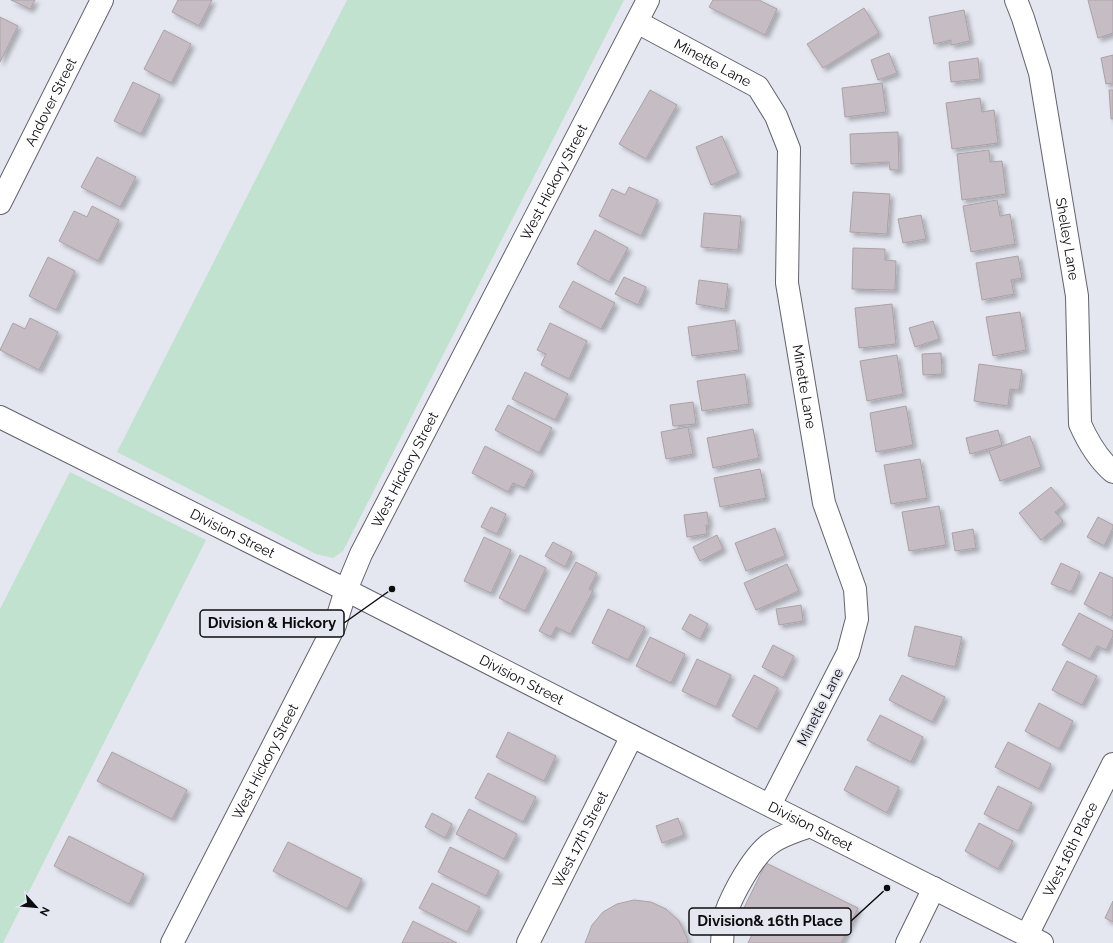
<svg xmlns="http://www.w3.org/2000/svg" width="1113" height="943" font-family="Raleway,sans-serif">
	<defs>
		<filter id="shadow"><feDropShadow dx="3.5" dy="3.5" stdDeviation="2" flood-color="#0004"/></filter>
	</defs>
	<rect width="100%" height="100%" fill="#e4e6f0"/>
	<g fill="#c0e2cf">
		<path d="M347,0H624L343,551L333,558L316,554L117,452Z"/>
		<path d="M70,472L206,540L3,943H0V609Z"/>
	</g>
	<g fill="#c6bcc3" stroke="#aba1a7" filter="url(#shadow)">
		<path d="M11,0H35L30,9Z"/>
		<path d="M178,0H212L199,26L172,12Z"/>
		<path d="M713,0H759L777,9L765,35L709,7Z"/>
		<path d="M1088,0H1113V33L1098,38Z"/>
		<path d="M864,8L879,33L823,68L807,44Z"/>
		<path d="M964,10L970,41L951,45V40L934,44L929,17Z"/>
		<path d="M0,17L18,26L0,62Z"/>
		<path d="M164,30L191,44L171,83L144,69Z"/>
		<path d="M889,53L897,73L878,80L871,60Z"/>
		<path d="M1113,55V83L1106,84L1101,58Z"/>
		<path d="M978,58L980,79L951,82L949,62Z"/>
		<path d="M133,82L160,95L141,134L114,121Z"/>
		<path d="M882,83L886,112L845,117L842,88Z"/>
		<path d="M650,90L677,105L646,159L619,144Z"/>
		<path d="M1109,90H1113V119H1111Z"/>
		<path d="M980,98L982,112L994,110L998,143L952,149L946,103Z"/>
		<path d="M898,132L899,170H890L889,162L851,164L850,134Z"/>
		<path d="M722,136L738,173L711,185L696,147Z"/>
		<path d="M989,150L990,162L1002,161L1006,194L962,200L957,154Z"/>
		<path d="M97,157L136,177L120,207L81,187Z"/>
		<path d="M629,187L658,200L641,236L599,216L612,189L625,195Z"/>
		<path d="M853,192L890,194L887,234L850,232Z"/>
		<path d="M997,200L1000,216L1010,214L1015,244L971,252L963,206Z"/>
		<path d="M92,206L119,220L98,261L59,241L74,211L87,217Z"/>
		<path d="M704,213L741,216L738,250L701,247Z"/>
		<path d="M921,215L926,239L903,243L898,219Z"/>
		<path d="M595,230L628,248L609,282L577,264Z"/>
		<path d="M853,248L885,249V260L896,261L895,290L852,289Z"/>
		<path d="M1018,256L1022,278L1011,280L1014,294L982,300L976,263Z"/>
		<path d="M48,257L75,271L56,310L29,296Z"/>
		<path d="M624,277L646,287L638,305L615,294Z"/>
		<path d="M699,280L728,284L725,309L696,304Z"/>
		<path d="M573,281L615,303L601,329L559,307Z"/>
		<path d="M892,304L896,344L859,348L855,308Z"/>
		<path d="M1020,312L1026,350L993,356L986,317Z"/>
		<path d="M30,318L58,332L39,370L0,350L13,323L25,329Z"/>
		<path d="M735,320L739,350L692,356L688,327Z"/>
		<path d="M933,321L939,339L915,347L909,328Z"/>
		<path d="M550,323L587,341L569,379L541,365L546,354L537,350Z"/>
		<path d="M941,353L942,374L923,375L922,354Z"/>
		<path d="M897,355L903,394L867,401L860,361Z"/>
		<path d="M979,364L1022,370L1019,390L1010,389L1008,406L974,401Z"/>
		<path d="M525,372L568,394L555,420L512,399Z"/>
		<path d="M745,374L749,404L702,411L697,381Z"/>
		<path d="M693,402L696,424L673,426L670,405Z"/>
		<path d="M508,405L552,428L539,453L495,430Z"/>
		<path d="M906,406L913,445L876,452L870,413Z"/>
		<path d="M688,427L693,454L666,459L661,432Z"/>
		<path d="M753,429L759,458L713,468L707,438Z"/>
		<path d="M998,430L1002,445L970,454L966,438Z"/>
		<path d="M1030,436L1041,467L1000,481L989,451Z"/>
		<path d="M485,446L533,471L524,488L513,483L508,492L472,473Z"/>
		<path d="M920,459L927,498L891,504L884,465Z"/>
		<path d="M760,469L766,498L720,507L714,478Z"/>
		<path d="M1051,487L1065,504L1055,512L1063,521L1041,540L1019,513Z"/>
		<path d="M939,506L946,545L909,551L902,512Z"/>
		<path d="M491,507L506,514L497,534L481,527Z"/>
		<path d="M707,512L709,525H706L707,534L687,537L684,515Z"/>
		<path d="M1098,517L1113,525V528L1104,546L1087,537Z"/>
		<path d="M775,528L785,556L746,571L735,543Z"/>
		<path d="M973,529L976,548L955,551L952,533Z"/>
		<path d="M717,535L723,549L700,561L693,547Z"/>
		<path d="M484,537L511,550L491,593L464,581Z"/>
		<path d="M553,542L572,552L565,567L545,556Z"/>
		<path d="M520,555L546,568L525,611L499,598Z"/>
		<path d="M576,562L597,573L589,589L593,591L570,634L556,627L551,637L539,631Z"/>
		<path d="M1061,563L1080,572L1071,592L1051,584Z"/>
		<path d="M787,564L799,591L756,610L744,583Z"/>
		<path d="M1100,572L1113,578V614L1111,618L1084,604Z"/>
		<path d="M801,605L803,621L779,625L776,609Z"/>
		<path d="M608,609L645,627L628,660L592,643Z"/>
		<path d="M1079,613L1113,631V636L1106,650L1097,646L1090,659L1062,645Z"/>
		<path d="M690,614L708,624L700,639L682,629Z"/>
		<path d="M915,626L962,637L955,667L908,656Z"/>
		<path d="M650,637L685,654L671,683L636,666Z"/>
		<path d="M773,645L794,656L783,678L762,667Z"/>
		<path d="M697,659L731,675L716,707L682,691Z"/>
		<path d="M1067,661L1097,676L1082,705L1052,690Z"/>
		<path d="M754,675L778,688L757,729L732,716Z"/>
		<path d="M902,675L945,697L932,722L889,700Z"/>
		<path d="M1039,703L1073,721L1059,749L1025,731Z"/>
		<path d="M880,715L923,737L911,762L867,740Z"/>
		<path d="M508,732L556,756L544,781L496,757Z"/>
		<path d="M1008,742L1051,764L1039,789L995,767Z"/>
		<path d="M112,752L187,790L172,819L97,781Z"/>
		<path d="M856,766L899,787L887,813L844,790Z"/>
		<path d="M488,773L536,797L523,822L475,798Z"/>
		<path d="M998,786L1032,803L1018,831L984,814Z"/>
		<path d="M469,809L517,834L504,859L456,834Z"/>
		<path d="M432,813L452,824L445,838L425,827Z"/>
		<path d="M678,818L684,835L662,843L656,826Z"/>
		<path d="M979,823L1013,841L998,869L965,851Z"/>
		<path d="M69,836L144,874L129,904L54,866Z"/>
		<path d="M288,842L362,879L347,909L273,871Z"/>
		<path d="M450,847L499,871L486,896L438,872Z"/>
		<path d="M766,863L858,908L841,943H748L758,922L741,914Z"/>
		<path d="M432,883L480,907L467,932L419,908Z"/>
		<path d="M634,900L651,902L666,909L679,921L687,938L688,943H585L592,925L603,912L617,904Z"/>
		<path d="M1113,901V922L1105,918Z"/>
		<path d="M413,921L457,943H402Z"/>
	</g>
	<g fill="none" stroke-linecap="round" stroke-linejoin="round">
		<defs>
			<g id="minor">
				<path id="s1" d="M1016,0L1023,18L1040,73L1077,296L1080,424C1088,442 1098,459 1113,472"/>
				<path id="s2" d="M637,22L758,87L776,116L789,149L787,283L824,503L855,589L857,619L848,653L770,805"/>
				<path id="s3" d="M0,203L102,0"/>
				<path id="s4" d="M0,417L346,590L632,736L1042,943"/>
				<path id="s5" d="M1027,935L1113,764"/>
				<path id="s6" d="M172,943L335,625L346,590L361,554L648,0"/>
				<path id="s7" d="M528,943L632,736"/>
				<path d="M722,943C723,934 722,924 725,915C732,895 753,855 771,843C782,835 797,831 810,826"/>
				<path d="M907,943L934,888"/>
			</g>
		</defs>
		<use href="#minor" stroke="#62636c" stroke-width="24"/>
		<use href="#minor" stroke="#fff" stroke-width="22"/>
	</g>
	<g text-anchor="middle" stroke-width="4" stroke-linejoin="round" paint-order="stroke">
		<g font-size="14" fill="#0c0c0f" stroke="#e4e6f0">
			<text dy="5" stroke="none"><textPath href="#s2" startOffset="86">Minette Lane</textPath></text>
			<text dy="5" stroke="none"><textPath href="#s3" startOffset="113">Andover Street</textPath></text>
			<text dy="5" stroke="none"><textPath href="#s6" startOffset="852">West Hickory Street</textPath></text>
			<text dy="5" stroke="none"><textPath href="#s1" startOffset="245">Shelley Lane</textPath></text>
			<text dy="5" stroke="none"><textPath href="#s2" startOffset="446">Minette Lane</textPath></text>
			<text dy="5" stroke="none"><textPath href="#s6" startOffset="528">West Hickory Street</textPath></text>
			<text dy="5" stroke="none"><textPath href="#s4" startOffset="260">Division Street</textPath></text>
			<text dy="5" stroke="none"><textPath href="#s4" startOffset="584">Division Street</textPath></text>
			<text transform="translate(820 707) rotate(-63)" y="5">Minette Lane</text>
			<text dy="5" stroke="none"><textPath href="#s6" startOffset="204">West Hickory Street</textPath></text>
			<text dy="5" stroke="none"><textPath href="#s4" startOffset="908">Division Street</textPath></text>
			<text dy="5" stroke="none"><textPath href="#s7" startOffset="116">West 17th Street</textPath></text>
			<text dy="5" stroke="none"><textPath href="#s5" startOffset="96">West 16th Place</textPath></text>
		</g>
	</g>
	<path fill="none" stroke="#0c0c0f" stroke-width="1.5" d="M392 589L344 623M887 888L851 921"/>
	<g fill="#0c0c0f" stroke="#e4e6f0" stroke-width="1.5">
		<circle cx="392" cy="589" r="4"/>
		<circle cx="887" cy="888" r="4"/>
	</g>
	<g fill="#e4e6f0" stroke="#0c0c0f" stroke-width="1.5">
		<rect x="200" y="610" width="144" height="27" rx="4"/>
		<rect x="689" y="908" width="162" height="27" rx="4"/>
	</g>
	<g font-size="15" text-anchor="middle" font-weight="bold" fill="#0c0c0f">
		<text x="272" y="628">Division &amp; Hickory</text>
		<text x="770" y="926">Division&amp; 16th Place</text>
	</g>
	<g transform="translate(36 907) rotate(117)" stroke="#e4e6f0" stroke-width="3" paint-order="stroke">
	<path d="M0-3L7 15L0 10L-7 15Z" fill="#0c0c0f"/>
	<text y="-6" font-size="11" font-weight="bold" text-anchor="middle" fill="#0c0c0f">N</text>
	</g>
</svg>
